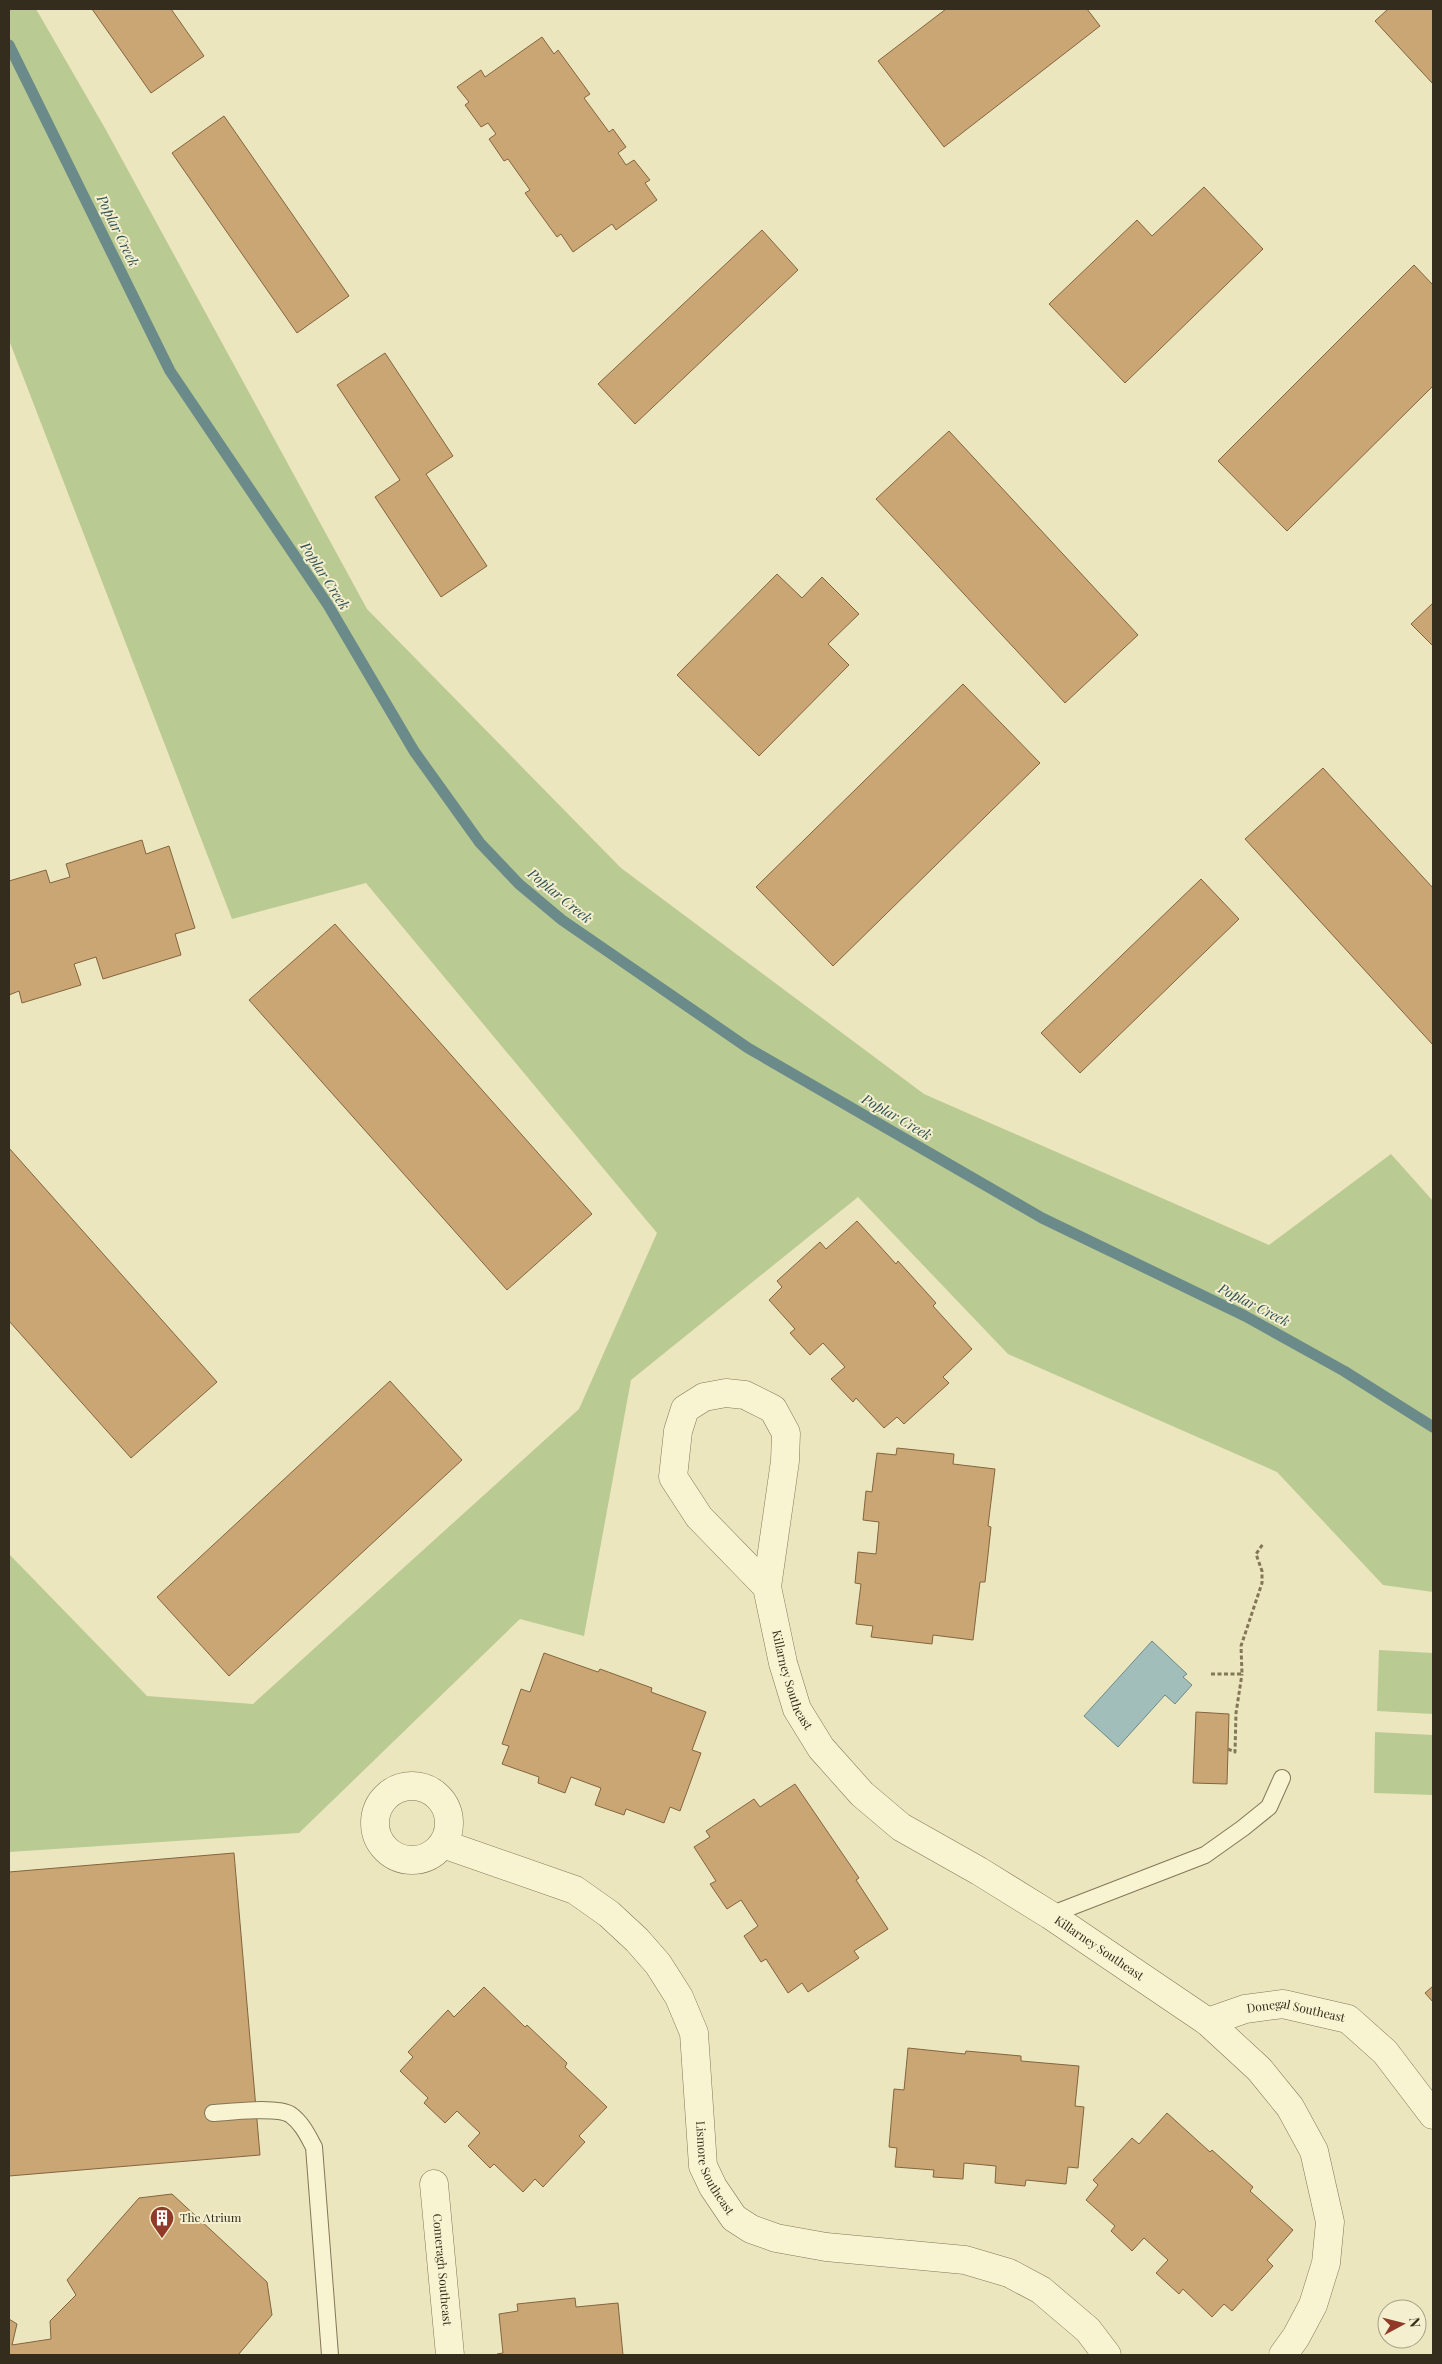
<svg xmlns="http://www.w3.org/2000/svg" width="1442" height="2364" font-family="'Playfair Display',serif">
	<rect width="100%" height="100%" fill="#ece6bf"/>
	<g fill="#baca93">
		<path d="M9,9H36L106,130L367,609L621,868L924,1094L1269,1245L1391,1154L1433,1201V1592L1383,1585L1277,1472L1008,1354L858,1197L631,1380L584,1636L520,1619L299,1833L9,1852V1554L147,1696L253,1704L579,1409L657,1233L366,883L232,919L9,340Z"/>
		<path d="M1379,1650L1433,1653V1714L1377,1711Z"/>
		<path d="M1375,1732L1433,1735V1795L1374,1793Z"/>
	</g>
	<path fill="#a2beba" stroke="#6a8b89" d="M1152,1641L1187,1674L1183,1677L1192,1685L1175,1704L1165,1695L1118,1747L1084,1716Z"/>
	<g fill="none" stroke-linecap="round" stroke-linejoin="round">
		<path stroke="#6a8b89" stroke-width="11" d="M9,45L170,371L328,605L414,751L480,843L519,884L562,920L748,1048L1042,1218L1245,1316L1344,1371L1433,1427"/>
	</g>
	<g fill="#caa675" stroke="#83653e">
		<path d="M92,9H171L204,56L151,93Z"/>
		<path d="M946,9H1087L1100,26L944,147L878,61Z"/>
		<path d="M1388,9H1433V84L1375,21Z"/>
		<path d="M542,37L554,54L558,50L590,94L584,98L609,132L613,129L626,147L618,153L626,165L634,160L650,180L645,183L657,200L616,230L612,224L573,252L561,234L557,237L525,193L530,190L508,159L504,161L489,139L496,134L488,123L481,127L465,105L469,102L457,87L481,70L485,77Z"/>
		<path d="M224,116L349,296L297,333L172,153Z"/>
		<path d="M1204,187L1263,249L1125,383L1049,304L1137,220L1152,236Z"/>
		<path d="M762,230L798,270L635,424L598,384Z"/>
		<path d="M1414,265L1433,285V386L1287,531L1218,461Z"/>
		<path d="M385,353L453,456L426,474L487,566L441,597L375,497L400,480L337,385Z"/>
		<path d="M949,431L1138,635L1065,703L876,499Z"/>
		<path d="M777,574L802,598L822,577L859,614L828,644L849,665L759,756L677,675Z"/>
		<path d="M1433,603V646L1411,624Z"/>
		<path d="M963,684L1040,763L833,966L756,887Z"/>
		<path d="M1323,768L1433,888V1045L1245,839Z"/>
		<path d="M142,840L146,854L169,846L195,928L175,934L181,955L103,979L96,957L74,964L81,985L22,1003L19,991L9,995V881L46,870L50,883L70,877L66,864Z"/>
		<path d="M1201,879L1239,919L1080,1073L1041,1033Z"/>
		<path d="M335,924L592,1214L507,1290L249,1000Z"/>
		<path d="M9,1148L217,1382L131,1458L9,1321Z"/>
		<path d="M857,1221L896,1264L898,1261L936,1303L933,1306L972,1349L943,1377L949,1383L904,1424L897,1417L884,1428L856,1398L853,1402L831,1379L845,1367L823,1343L810,1355L790,1333L795,1329L769,1300L782,1287L777,1281L820,1242L826,1249Z"/>
		<path d="M390,1381L462,1460L229,1676L157,1597Z"/>
		<path d="M897,1448L954,1454L953,1464L995,1469L988,1526L991,1527L985,1582H980L973,1640L933,1635L932,1644L871,1637L873,1626L856,1624L861,1584L855,1583L858,1552L876,1554L879,1522L863,1520L866,1491L872,1492L877,1453L896,1455Z"/>
		<path d="M544,1653L598,1672L600,1669L652,1688L651,1692L706,1712L692,1750L701,1753L680,1811L670,1807L664,1823L626,1809L624,1815L595,1805L601,1788L571,1777L565,1793L538,1783L539,1777L502,1764L509,1746L502,1744L521,1689L530,1692Z"/>
		<path d="M1196,1712L1229,1714L1227,1784L1193,1783Z"/>
		<path d="M795,1784L859,1878L856,1880L888,1929L854,1951L859,1958L808,1992L802,1983L788,1993L766,1959L761,1962L744,1936L758,1926L741,1900L727,1909L710,1884L716,1881L694,1847L710,1837L706,1831L754,1799L760,1807Z"/>
		<path d="M234,1853L260,2155L9,2176V1872Z"/>
		<path d="M1433,1986V2002L1425,1993Z"/>
		<path d="M484,1987L525,2027L527,2025L567,2063L565,2067L607,2107L579,2136L585,2142L543,2187L535,2179L523,2192L494,2164L490,2168L468,2146L480,2133L457,2111L445,2123L424,2103L428,2098L400,2071L413,2057L408,2052L448,2010L454,2017Z"/>
		<path d="M908,2048L965,2054L966,2051L1021,2056V2061L1079,2066L1075,2106L1084,2107L1078,2168L1068,2167L1066,2184L1026,2180L1025,2186L995,2183L996,2166L964,2163L963,2179L933,2177L934,2170L895,2167L897,2148L889,2147L894,2089L904,2090Z"/>
		<path d="M1167,2113L1210,2152L1212,2150L1253,2187L1250,2191L1293,2230L1267,2260L1273,2266L1232,2311L1224,2304L1212,2317L1183,2289L1179,2294L1156,2273L1168,2260L1144,2238L1132,2251L1111,2231L1115,2226L1086,2200L1098,2185L1093,2180L1132,2138L1139,2144Z"/>
		<path d="M172,2194L267,2282L272,2315L238,2355H9V2319L17,2324L12,2345L51,2339L50,2321L76,2295L67,2280L139,2198Z"/>
		<path d="M575,2298L576,2307L618,2303L623,2355H497V2354L503,2353L499,2314L518,2311L517,2304Z"/>
	</g>
	<g fill="none" stroke-linecap="round" stroke-linejoin="round">
		<defs>
			<g id="lane">
				<path d="M1050,1915L1205,1855L1243,1828L1269,1807L1282,1778"/>
				<path d="M213,2113C230,2112 278,2106 291,2115C302,2123 308,2136 314,2147L330,2355"/>
			</g>
			<g id="street">
				<path id="s1" d="M767,1587L699,1517L673,1477L678,1431L685,1409L704,1397L726,1393L745,1395L773,1409L786,1433L785,1461L767,1587L783,1663L797,1709L821,1748L862,1794L901,1827L979,1871L1050,1915L1208,2022L1259,2069L1290,2107L1314,2151L1330,2222L1326,2263L1313,2305L1296,2337L1283,2355"/>
				<circle cx="412" cy="1823" r="37"/>
				<path id="s2" d="M443,1844L575,1890L609,1914L637,1940L658,1964L679,1997L694,2033L703,2166L713,2187L734,2218L751,2229L776,2238L826,2247L965,2260L1009,2273L1041,2290L1088,2330L1107,2355"/>
				<path id="s3" d="M1208,2022L1245,2009L1283,2004L1348,2019L1385,2052L1433,2115"/>
				<path id="s4" d="M434,2184L450,2355"/>
			</g>
		</defs>
		<use href="#lane" stroke="#847758" stroke-width="18"/>
		<use href="#street" stroke="#847758" stroke-width="29"/>
		<g stroke="#847758" stroke-width="3" stroke-dasharray="4 2.5" stroke-linecap="butt">
			<path d="M1211,1674H1242L1241,1646L1262,1583V1571L1256,1554L1263,1544"/>
			<path d="M1228,1749L1235,1752L1236,1713L1242,1674"/>
		</g>
		<use href="#lane" stroke="#f8f3d1" stroke-width="16"/>
		<use href="#street" stroke="#f8f3d1" stroke-width="28"/>
	</g>
	<defs>
		<symbol id="building-pin" viewBox="-11 -11 22 30"><path d="M0 17L-7.5 6A9.5 9.5 0 1 1 7.5 6Z" fill="#923a29" stroke="#f4efce"/><path d="M-4-6H4V6H1V3H-1V6H-4ZM-2.5-4.3h1.7v1.8h-1.7ZM.8-4.3h1.7v1.8H.8ZM-2.5-1h1.7V.8h-1.7ZM.8-1h1.7V.8H.8Z" fill="#fff"/></symbol>
	</defs>
	<g fill-rule="evenodd">
		<use href="#building-pin" x="148" y="2204" width="28" height="38"/>
	</g>
	<g text-anchor="middle" stroke-width="4" stroke-linejoin="round" paint-order="stroke">
		<g font-size="12" fill="#342c1c" stroke="#f4efce">
			<text dy="4" stroke="none"><textPath href="#s1" startOffset="589">Killarney Southeast</textPath></text>
			<text dy="4" stroke="none"><textPath href="#s1" startOffset="1009">Killarney Southeast</textPath></text>
			<text dy="4" stroke="none"><textPath href="#s3" startOffset="91">Donegal Southeast</textPath></text>
			<text dy="4" stroke="none"><textPath href="#s2" startOffset="468">Lismore Southeast</textPath></text>
			<text dy="4" stroke="none"><textPath href="#s4" startOffset="86">Comeragh Southeast</textPath></text>
		</g>
		<g font-size="12" fill="#342c1c" stroke="#f4efce" text-anchor="start">
			<text x="180" y="2222">The Atrium</text>
		</g>
		<g font-size="14" font-style="italic" fill="#2b4f54" stroke="#f4efce">
			<text transform="translate(118 231) rotate(64)" y="5">Poplar Creek</text>
			<text transform="translate(325 576) rotate(57)" y="5">Poplar Creek</text>
			<text transform="translate(560 896) rotate(39)" y="5">Poplar Creek</text>
			<text transform="translate(897 1117) rotate(30)" y="5">Poplar Creek</text>
			<text transform="translate(1254 1305) rotate(27)" y="5">Poplar Creek</text>
		</g>
	</g>
	<rect width="1442" height="2364" fill="none" stroke="#342c1c" stroke-width="20"/>
	<g transform="translate(1402 2324) rotate(83)"><circle r="24" fill="#f4efce" stroke="#a7a187"/>
	<path d="M0-4L9 19L0 12L-9 19Z" fill="#923a29"/>
	<text y="-8" font-size="14" font-weight="bold" text-anchor="middle" fill="#342c1c">N</text>
	</g>
</svg>
